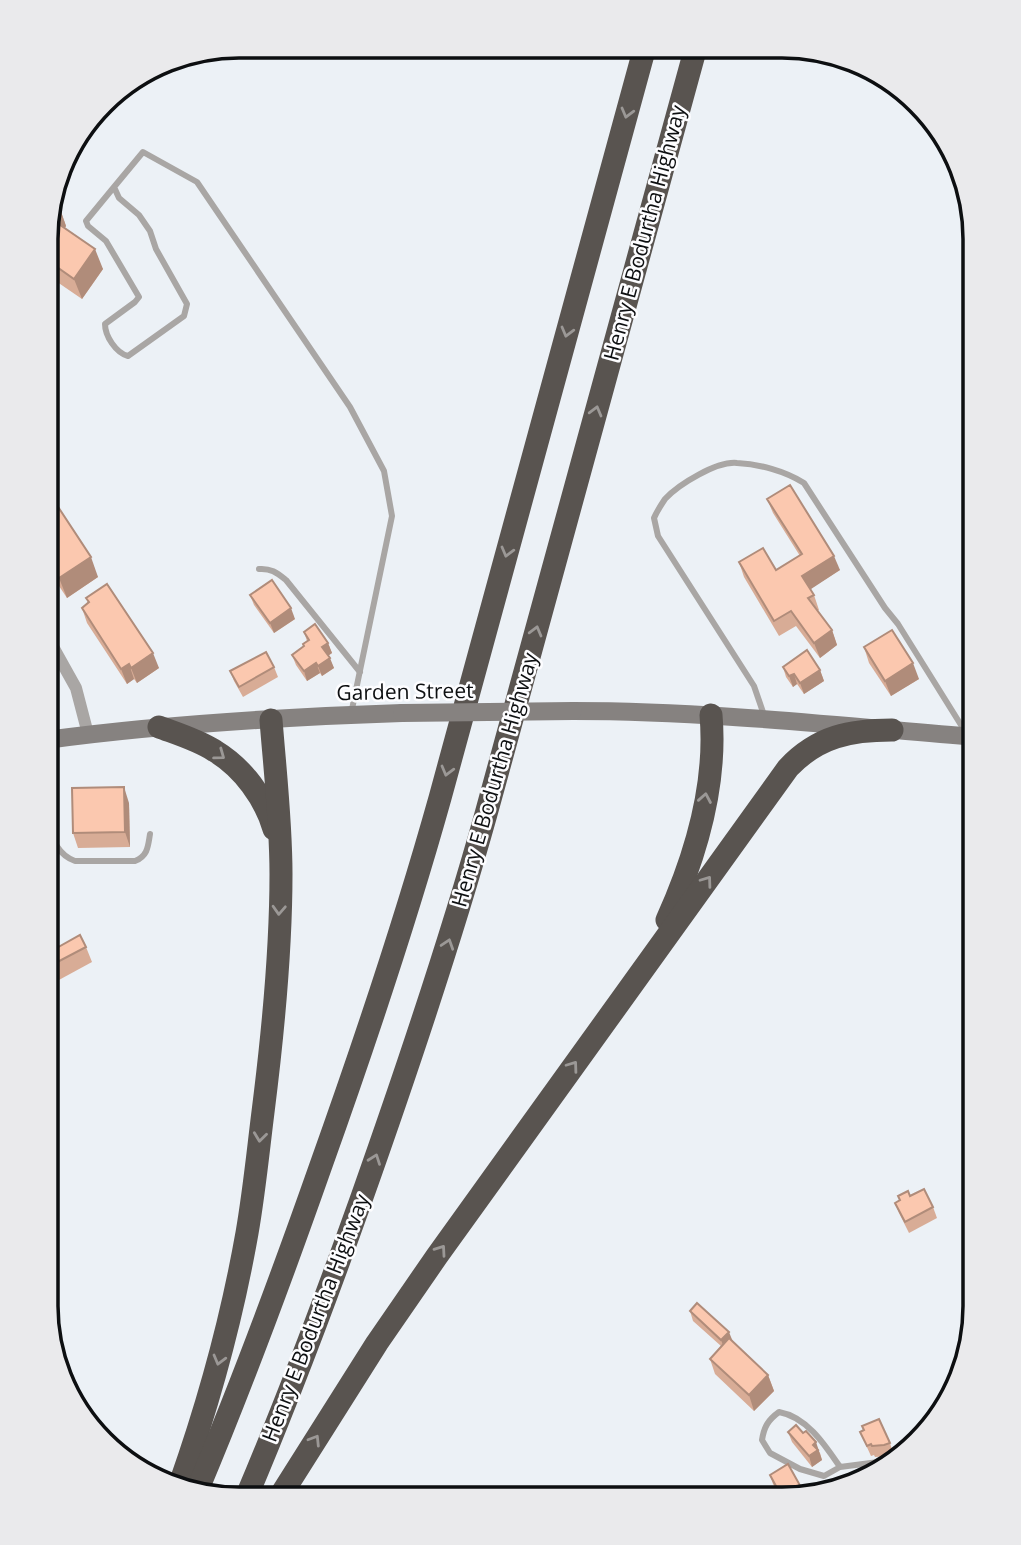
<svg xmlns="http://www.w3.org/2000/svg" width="1021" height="1545" font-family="'Open Sans',sans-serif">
	<rect width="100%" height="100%" fill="#ecf1f6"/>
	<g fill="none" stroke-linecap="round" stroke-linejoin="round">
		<g stroke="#a9a6a4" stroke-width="6">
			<path d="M114,187L86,221L88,226L106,241L139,297L135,302L105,324C105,336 116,353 128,356L184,316L187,304L156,249L150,231L139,215L119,198L114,187L143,152L197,182L350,407L384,471L392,516L351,714"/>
			<path d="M259,569C271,568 277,573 286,580L360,672"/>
			<path d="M765,718L754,686L658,536L654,518C657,511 661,505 665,499C679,484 717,461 737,463C759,464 785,471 804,483L885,608L898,624L966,733"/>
			<path d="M46,821C52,837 57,855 75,861H135C148,856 148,846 150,834"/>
			<path d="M840,1467C825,1445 807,1417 779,1412C768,1420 764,1427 762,1440L770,1453L800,1469L824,1476L840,1467L886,1461"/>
		</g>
		<path stroke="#a9a6a4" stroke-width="12" d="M47,636L76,688L88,734"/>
		<g stroke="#868280" stroke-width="18">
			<path d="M573,711C708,711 842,726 975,737"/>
			<path d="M46,740C164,724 284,717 402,713"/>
		</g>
		<g stroke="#595450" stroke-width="23">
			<path d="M159,727C178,734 198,740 215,751C243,768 265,798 274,829"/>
			<path d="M667,920C695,858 717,784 711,715"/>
			<path d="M180,1484C209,1402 232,1318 247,1233C254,1193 258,1152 263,1112C273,1033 281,953 281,874C281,822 275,771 271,720"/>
			<path d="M197,1491C242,1384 282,1276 320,1168C364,1045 405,923 440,798L645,47"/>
			<path d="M246,1498C288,1399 326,1298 362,1197C407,1070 450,943 486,814L696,47"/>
			<path d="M279,1498L377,1343L437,1256L788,768C818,736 851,730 892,730"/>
		</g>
		<path stroke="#868280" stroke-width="18" d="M402,713L573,711"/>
	</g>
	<g fill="#d8ac96">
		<path d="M53,196L56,204L59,206L66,226L65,228L103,269L82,299L47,275V213Z"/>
		<path d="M47,490L98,577L67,598L47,568Z"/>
		<path d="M767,499L840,570L810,589L814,595L819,610L817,611L832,630L837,645L820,658L796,626L779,636L744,577L739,562L776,570L800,556L773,513Z"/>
		<path d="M250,595L295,619L274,633L254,605Z"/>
		<path d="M86,598L159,668L137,683L134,679L127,684L87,623L82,608L88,603Z"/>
		<path d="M304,632L328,643L332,653L328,656L334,668L322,676L320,673L307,681L296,665L292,655L303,647V644L307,641Z"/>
		<path d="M864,647L919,679L891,696L869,663Z"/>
		<path d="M274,667L278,677L243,697L234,681L230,671Z"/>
		<path d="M783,667L820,670L824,681L804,694L797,684L793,687L786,677Z"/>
		<path d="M975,671V698L969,688L965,677Z"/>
		<path d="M129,803L130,847L78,848L73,833Z"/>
		<path d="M86,947L92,962L46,987V968Z"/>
		<path d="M910,1196L933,1207L937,1218L909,1233L899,1213L895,1203Z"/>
		<path d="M690,1311L732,1342L768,1375L774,1391L754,1411L715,1374L710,1359L721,1346L693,1321Z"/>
		<path d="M788,1432L803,1433L820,1453L822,1460L812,1467L792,1442Z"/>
		<path d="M860,1432L890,1443L893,1453L888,1456L875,1457L874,1455L871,1456Z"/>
		<path d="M770,1475L802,1489L804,1495L782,1499L773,1484Z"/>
	</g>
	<g fill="#b08c7a">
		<path d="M59,206L66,226L57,239L50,218Z"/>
		<path d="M95,249L103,269L82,299L74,279Z"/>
		<path d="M834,556L840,570L808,591L802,576Z"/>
		<path d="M91,557L98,577L67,598L59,578Z"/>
		<path d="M291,608L295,619L274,633L270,623Z"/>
		<path d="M832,630L837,645L820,658L814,643Z"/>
		<path d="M328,643L332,653L326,657L322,647Z"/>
		<path d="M153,653L159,668L137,683L131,668Z"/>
		<path d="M330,658L334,668L322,676L318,666Z"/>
		<path d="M316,663L320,673L307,681L304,671Z"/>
		<path d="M913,663L919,679L891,696L885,681Z"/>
		<path d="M129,664L134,679L127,684L121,669Z"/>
		<path d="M820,670L824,681L804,694L800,683Z"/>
		<path d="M794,674L797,684L793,687L789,676Z"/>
		<path d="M124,787L129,803L130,847L125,832Z"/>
		<path d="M729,1332L733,1342L725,1350L721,1340Z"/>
		<path d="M768,1375L774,1391L754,1411L749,1395Z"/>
		<path d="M816,1442L822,1460L812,1467L809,1456L813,1445Z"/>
	</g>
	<g fill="#fbc8af" stroke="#b08c7a" stroke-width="2">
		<path d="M51,201L59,206L50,218L95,249L74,279L47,260V213Z"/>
		<path d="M790,485L834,556L802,576L814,595L808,598L832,630L814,643L791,611L774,621L739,562L763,548L776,570L802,554L767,499Z"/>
		<path d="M47,490L91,557L59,578L47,559Z"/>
		<path d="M272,580L291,608L270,623L250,595Z"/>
		<path d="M107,584L153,653L131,668L129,664L121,669L82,608L89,602L86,598Z"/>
		<path d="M315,624L328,643L322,647L330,658L318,666L316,663L304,671L292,655L304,646L303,644L309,640L304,632Z"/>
		<path d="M892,630L913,663L885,681L864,647Z"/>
		<path d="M807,650L820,670L800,683L794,674L789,676L783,667Z"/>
		<path d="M266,652L274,667L239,687L230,671Z"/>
		<path d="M975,671V693L965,677Z"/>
		<path d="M124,787L125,832L73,833L72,788Z"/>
		<path d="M80,935L86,947L46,968V954Z"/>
		<path d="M924,1189L933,1207L905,1222L895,1203L900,1200L898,1196L908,1191L910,1196Z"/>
		<path d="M697,1303L729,1332L721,1340L690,1311Z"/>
		<path d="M729,1338L768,1375L749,1395L710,1359Z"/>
		<path d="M879,1419L890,1443L884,1445L872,1446L871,1444L867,1446L860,1432L864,1430L862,1426Z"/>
		<path d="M796,1425L803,1433L806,1431L816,1442L813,1445L818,1450L809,1456L788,1432Z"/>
		<path d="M788,1464L802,1489L798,1491L801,1496L783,1499L770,1475Z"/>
		<path d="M855,1472L861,1481L857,1485L825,1491L823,1488Z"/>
	</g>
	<defs><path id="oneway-chevron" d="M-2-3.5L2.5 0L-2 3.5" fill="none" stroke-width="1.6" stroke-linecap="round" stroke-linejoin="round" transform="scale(1.75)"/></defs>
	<g stroke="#9b9896">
		<use href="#oneway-chevron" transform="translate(627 113) rotate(105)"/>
		<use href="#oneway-chevron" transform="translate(567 332) rotate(105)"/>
		<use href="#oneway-chevron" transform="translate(596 411) rotate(-75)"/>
		<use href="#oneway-chevron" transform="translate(507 552) rotate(105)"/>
		<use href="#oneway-chevron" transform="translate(536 631) rotate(-75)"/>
		<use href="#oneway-chevron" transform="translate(220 755) rotate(36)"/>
		<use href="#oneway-chevron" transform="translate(447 771) rotate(105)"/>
		<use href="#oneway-chevron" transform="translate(705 798) rotate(-80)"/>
		<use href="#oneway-chevron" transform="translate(707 881) rotate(-54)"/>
		<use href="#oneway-chevron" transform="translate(279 910) rotate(93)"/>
		<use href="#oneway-chevron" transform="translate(448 944) rotate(-72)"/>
		<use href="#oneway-chevron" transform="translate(573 1066) rotate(-54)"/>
		<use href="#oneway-chevron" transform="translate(260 1137) rotate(97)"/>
		<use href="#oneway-chevron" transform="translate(375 1159) rotate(-70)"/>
		<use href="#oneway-chevron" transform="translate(441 1250) rotate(-55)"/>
		<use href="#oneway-chevron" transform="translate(219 1360) rotate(105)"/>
		<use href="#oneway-chevron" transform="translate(315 1440) rotate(-58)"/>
	</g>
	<g text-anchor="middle" stroke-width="5" stroke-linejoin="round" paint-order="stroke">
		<g font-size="21" fill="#0d0f11" stroke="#fdfdff">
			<text transform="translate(645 233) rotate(-75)" y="7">Henry E Bodurtha Highway</text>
			<text transform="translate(405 692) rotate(-1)" y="7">Garden Street</text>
			<text transform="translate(495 780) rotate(-74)" y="7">Henry E Bodurtha Highway</text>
			<text transform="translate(316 1318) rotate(-69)" y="7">Henry E Bodurtha Highway</text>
		</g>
	</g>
	<path d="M0 0H1021V1545H0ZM239 58H782A181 181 0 0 1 963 239V1306A181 181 0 0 1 782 1487H239A181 181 0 0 1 58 1306V239A181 181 0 0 1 239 58Z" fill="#eaeaec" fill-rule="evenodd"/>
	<path fill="none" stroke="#0d0f11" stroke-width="3.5" d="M239 58H782A181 181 0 0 1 963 239V1306A181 181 0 0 1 782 1487H239A181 181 0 0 1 58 1306V239A181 181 0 0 1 239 58Z"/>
</svg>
